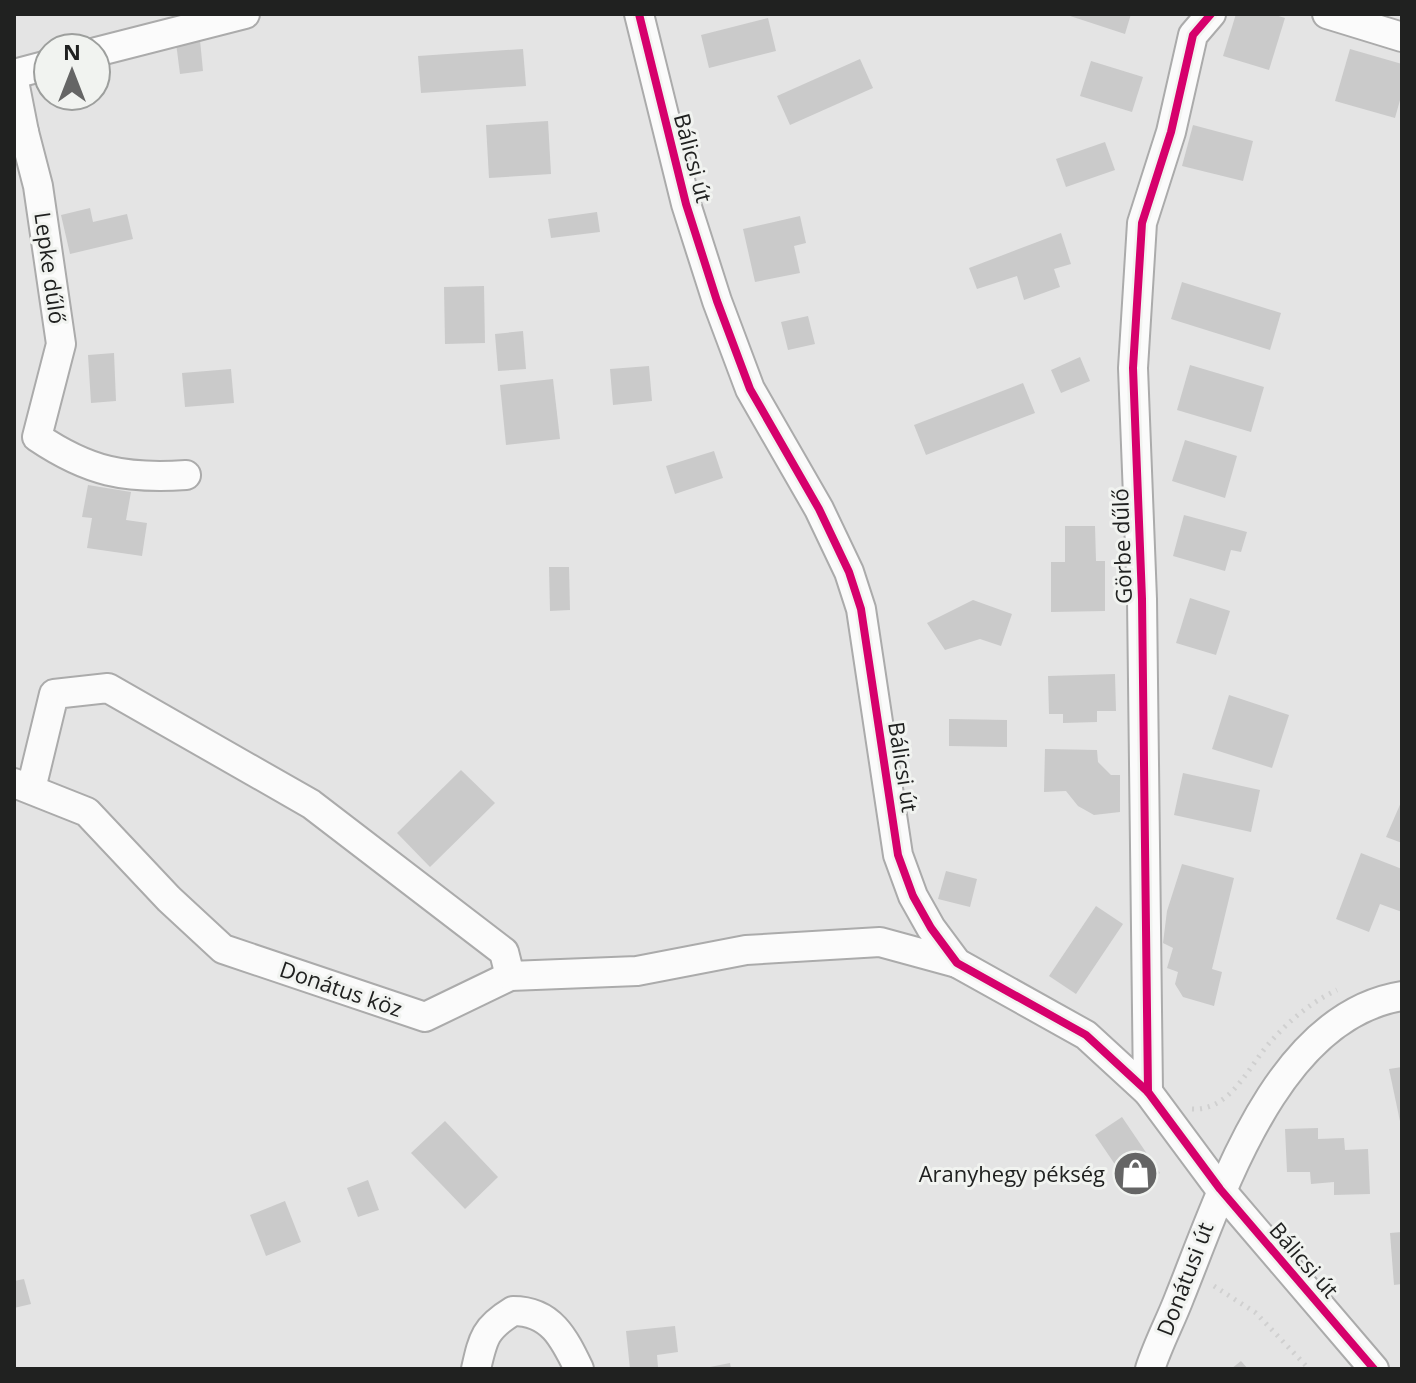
<svg xmlns="http://www.w3.org/2000/svg" width="1416" height="1383" font-family="'Open Sans',sans-serif">
	<rect width="100%" height="100%" fill="#e4e4e4"/>
	<g fill="#cacaca">
		<path d="M1064,14H1131L1125,34Z"/>
		<path d="M1236,14H1272L1285,18L1269,70L1223,56Z"/>
		<path d="M768,18L776,51L709,68L701,35Z"/>
		<path d="M200,40L203,71L180,74L176,43Z"/>
		<path d="M523,49L526,86L421,93L418,56Z"/>
		<path d="M1350,49L1402,64V93L1395,118L1335,101Z"/>
		<path d="M860,59L873,88L790,125L777,96Z"/>
		<path d="M1091,61L1143,77L1132,112L1080,96Z"/>
		<path d="M548,121L551,174L489,178L486,125Z"/>
		<path d="M1193,125L1253,141L1243,181L1182,166Z"/>
		<path d="M1105,142L1115,170L1066,187L1056,159Z"/>
		<path d="M90,208L93,222L127,214L133,239L70,254L61,215Z"/>
		<path d="M597,212L600,232L551,238L548,219Z"/>
		<path d="M800,216L806,243L794,246L800,273L755,282L743,229Z"/>
		<path d="M1061,233L1071,264L1054,269L1060,287L1024,300L1017,276L977,289L969,268Z"/>
		<path d="M1182,282L1281,313L1270,350L1171,319Z"/>
		<path d="M484,286L485,343L445,344L444,287Z"/>
		<path d="M808,316L815,344L788,350L781,322Z"/>
		<path d="M523,331L526,369L498,371L495,334Z"/>
		<path d="M114,353L116,401L91,403L88,355Z"/>
		<path d="M1080,357L1090,381L1061,393L1051,370Z"/>
		<path d="M1190,365L1264,387L1251,432L1177,410Z"/>
		<path d="M649,366L652,401L613,405L610,369Z"/>
		<path d="M231,369L234,403L185,407L182,373Z"/>
		<path d="M553,379L560,439L506,445L500,385Z"/>
		<path d="M1023,383L1035,413L926,455L914,425Z"/>
		<path d="M1185,440L1237,456L1225,498L1172,481Z"/>
		<path d="M714,451L723,478L675,494L666,466Z"/>
		<path d="M88,485L131,492L126,520L147,523L142,556L87,548L92,518L82,517Z"/>
		<path d="M1184,515L1247,532L1241,552L1231,550L1225,571L1173,556Z"/>
		<path d="M1065,526H1095L1096,561H1105V611L1051,612V562H1065Z"/>
		<path d="M549,567H569L570,610L550,611Z"/>
		<path d="M1190,598L1230,611L1216,655L1176,643Z"/>
		<path d="M973,600L1012,614L1001,646L980,639L945,650L927,623Z"/>
		<path d="M1115,674L1116,711H1097V722L1063,723V714H1049L1048,676Z"/>
		<path d="M1229,695L1289,715L1272,768L1212,749Z"/>
		<path d="M949,719L1007,720V747L949,746Z"/>
		<path d="M1045,749L1097,750L1098,762L1111,775H1120V812L1094,815L1078,806L1066,791L1044,792Z"/>
		<path d="M461,770L495,803L430,867L397,833Z"/>
		<path d="M1183,773L1260,790L1251,832L1174,815Z"/>
		<path d="M1402,800V843L1386,837Z"/>
		<path d="M1361,853L1402,869V912L1380,904L1369,932L1336,919Z"/>
		<path d="M1182,864L1234,878L1212,969L1222,972L1214,1006L1183,997L1175,984L1178,972L1167,968L1173,948L1163,943L1167,911Z"/>
		<path d="M946,871L977,879L970,907L938,899Z"/>
		<path d="M1096,906L1123,924L1076,994L1049,976Z"/>
		<path d="M1402,1067V1125L1401,1126L1389,1069Z"/>
		<path d="M1122,1117L1160,1173L1133,1191L1095,1135Z"/>
		<path d="M445,1121L498,1177L465,1209L411,1153Z"/>
		<path d="M1318,1128V1139L1344,1138L1345,1150L1368,1149L1370,1194L1334,1195V1182L1311,1184L1310,1172H1287L1285,1129Z"/>
		<path d="M368,1180L379,1210L358,1217L347,1188Z"/>
		<path d="M285,1201L301,1242L266,1256L250,1215Z"/>
		<path d="M1402,1232V1284L1394,1285L1390,1233Z"/>
		<path d="M24,1279L31,1304L14,1308V1281Z"/>
		<path d="M675,1326L678,1352L657,1355L658,1367L630,1369L626,1331Z"/>
		<path d="M1241,1361L1248,1369H1231Z"/>
		<path d="M730,1363L731,1369H705V1368Z"/>
	</g>
	<g fill="none" stroke-linecap="round" stroke-linejoin="round">
		<defs>
			<g id="minor">
				<path d="M639,14L686,204L717,301L750,389L819,509L849,572L861,609L898,855L913,896L931,928L957,963L1086,1035L1148,1092L1220,1189L1374,1369"/>
				<path d="M1327,14L1402,37"/>
				<path d="M96,52L245,14"/>
				<path d="M14,74L48,65"/>
				<path d="M14,81L24,132"/>
				<path d="M14,135L24,132L38,186L61,344L37,437C89,472 125,479 186,475"/>
				<path d="M14,783L87,812L169,899L223,949L425,1017L510,976L637,971L746,950L880,942L957,963"/>
				<path d="M31,789L54,694L108,688L311,804L504,952L510,976"/>
				<path d="M1148,1092L1142,599L1133,368L1142,223L1171,132L1193,35L1211,14"/>
				<path d="M476,1369C483,1338 485,1328 513,1311C551,1311 564,1338 579,1369"/>
				<path d="M1150,1369C1158,1344 1171,1320 1180,1296C1221,1195 1276,1016 1402,996"/>
			</g>
		</defs>
		<use href="#minor" stroke="#ababab" stroke-width="32"/>
		<g stroke="#d0d0d0" stroke-width="5" stroke-dasharray="2 6" stroke-linecap="butt">
			<path d="M1192,1109C1232,1111 1249,1064 1273,1039C1291,1019 1313,1001 1337,990"/>
			<path d="M1214,1286L1256,1313L1309,1369"/>
		</g>
		<use href="#minor" stroke="#fbfbfb" stroke-width="28"/>
		<defs>
			<g id="cycleway">
				<path d="M639,14L686,204L717,301L750,389L819,509L849,572L861,609L898,855L913,896L931,928L957,963L1086,1035L1148,1092L1220,1189L1374,1369"/>
				<path d="M1148,1092L1142,599L1133,368L1142,223L1171,132L1193,35L1211,14"/>
			</g>
		</defs>
		<use href="#cycleway" stroke="#f1f3f0" stroke-width="13"/>
		<use href="#cycleway" stroke="#d6006c" stroke-width="8"/>
	</g>
	<defs>
		<symbol id="shop-disc" viewBox="-11 -11 22 22"><circle r="9.5" fill="#656565" stroke="#f1f3f0"/><path d="M-5-2.5h2.3a2.7 3.5 0 0 1 5.4 0H5L5.5 6h-11ZM-1.5-2.5h3a1.5 2.3 0 0 0-3 0Z" fill="#fff"/></symbol>
	</defs>
	<g fill-rule="evenodd">
		<use href="#shop-disc" x="1110" y="1148" width="51" height="51"/>
	</g>
	<g text-anchor="middle" stroke-width="6" stroke-linejoin="round" paint-order="stroke">
		<g font-size="22" fill="#202120" stroke="#f1f3f0">
			<text transform="translate(693 158) rotate(75)" y="8">Bálicsi út</text>
			<text transform="translate(50 268) rotate(82)" y="8">Lepke dűlő</text>
			<text transform="translate(1122 546) rotate(-92)" y="8">Görbe dűlő</text>
			<text transform="translate(903 767) rotate(81)" y="8">Bálicsi út</text>
			<text transform="translate(341 989) rotate(19)" y="8">Donátus köz</text>
			<text transform="translate(1304 1260) rotate(49)" y="8">Bálicsi út</text>
			<text transform="translate(1185 1279) rotate(-69)" y="8">Donátusi út</text>
		</g>
		<g font-size="22" fill="#202120" stroke="#f1f3f0" text-anchor="end">
			<text x="1105" y="1182">Aranyhegy pékség</text>
		</g>
	</g>
	<rect width="1416" height="1383" fill="none" stroke="#202120" stroke-width="32"/>
	<g transform="translate(72 72)"><circle r="38" fill="#f1f3f0" stroke="#9d9f9d" stroke-width="2"/>
	<path d="M0-6L14 30L0 20L-14 30Z" fill="#656565"/>
	<text y="-12" font-size="22" font-weight="bold" text-anchor="middle" fill="#202120">N</text>
	</g>
</svg>
